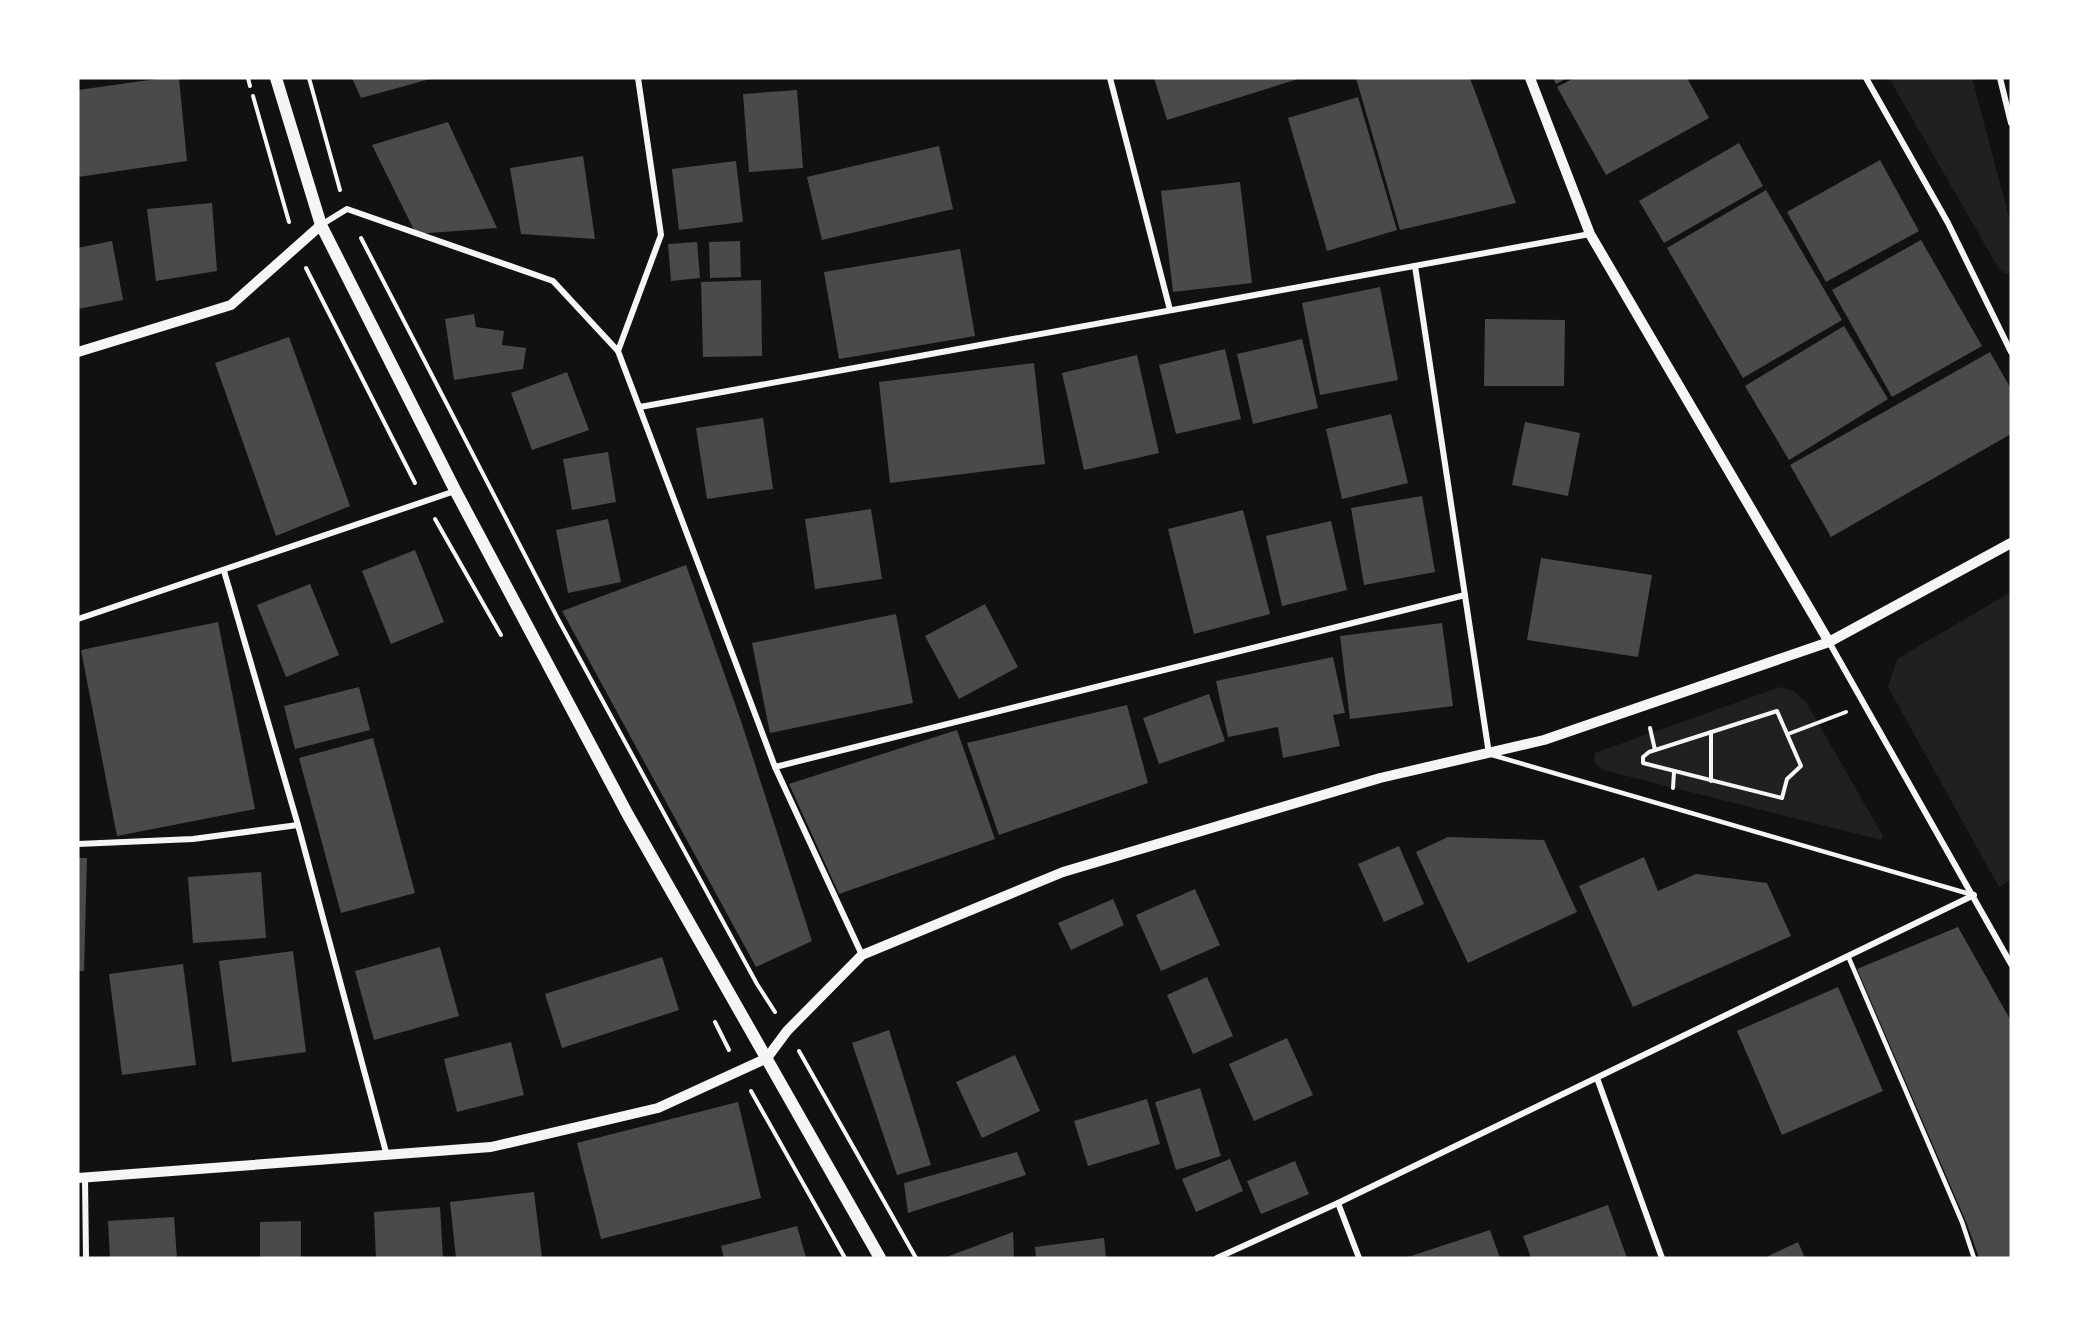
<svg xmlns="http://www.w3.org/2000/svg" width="2089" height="1336" font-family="'Work Sans',sans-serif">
	<rect width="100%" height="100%" fill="#111"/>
	<g fill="#202020">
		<path d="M1889,78H1972L2011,225V273L2006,274L1999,269Z"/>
		<path d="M2011,592V880L1999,887L1888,687L1897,659Z"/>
		<path d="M1780,687L1794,691L1806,702L1883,836L1881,840L1603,770L1594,762L1595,753Z"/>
	</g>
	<g fill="#4a4a4a">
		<path d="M164,78H179L187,161L78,177V90Z"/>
		<path d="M352,78H430V79L361,98Z"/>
		<path d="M1154,78H1298V79L1167,120Z"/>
		<path d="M1356,78H1470L1516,203L1400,230Z"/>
		<path d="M1553,78H1567L1556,84Z"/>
		<path d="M1574,78H1687L1709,118L1606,175L1557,87Z"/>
		<path d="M797,90L803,168L749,172L743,94Z"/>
		<path d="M1358,97L1397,230L1327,251L1288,118Z"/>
		<path d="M448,122L497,228L416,234L372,145Z"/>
		<path d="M1739,143L1763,186L1664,243L1639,201Z"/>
		<path d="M939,146L953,209L822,240L807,177Z"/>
		<path d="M583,156L595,239L521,234L510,168Z"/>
		<path d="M1880,160L1919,231L1826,282L1787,212Z"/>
		<path d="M736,161L743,222L679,230L672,169Z"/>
		<path d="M1240,182L1252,283L1173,292L1161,191Z"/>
		<path d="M1766,190L1842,320L1743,378L1667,248Z"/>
		<path d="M212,203L217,271L156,281L147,209Z"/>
		<path d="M1921,240L1982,346L1892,397L1832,290Z"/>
		<path d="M112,241L123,300L78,309V248Z"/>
		<path d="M740,241L741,277L710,278L709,242Z"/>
		<path d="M697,242L700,278L671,281L668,244Z"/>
		<path d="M960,249L975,336L839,359L824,272Z"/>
		<path d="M761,280L762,356L703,357L701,282Z"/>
		<path d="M1380,287L1398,380L1320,395L1302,303Z"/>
		<path d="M474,314L476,327L504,331L502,345L526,348L523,369L454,380L445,319Z"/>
		<path d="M1485,319L1565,320L1564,386H1484Z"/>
		<path d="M1844,326L1888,399L1789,460L1745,386Z"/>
		<path d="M289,337L350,506L276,536L215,363Z"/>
		<path d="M1302,339L1318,408L1253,424L1237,354Z"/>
		<path d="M1225,349L1241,419L1176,434L1159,365Z"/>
		<path d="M1990,352L2011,389V434L1831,537L1790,465Z"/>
		<path d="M1137,355L1159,453L1084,470L1062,373Z"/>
		<path d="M1034,363L1045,464L890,483L879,382Z"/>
		<path d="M567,372L589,430L532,450L511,393Z"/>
		<path d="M1391,414L1408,483L1342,499L1326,429Z"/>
		<path d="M763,418L773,489L707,499L696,428Z"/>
		<path d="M1525,422L1580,433L1568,496L1512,485Z"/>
		<path d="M608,452L616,502L572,510L563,459Z"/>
		<path d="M1422,496L1435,572L1364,585L1351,508Z"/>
		<path d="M871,509L882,579L815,589L805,519Z"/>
		<path d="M1243,510L1270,614L1194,634L1168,529Z"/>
		<path d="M608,519L621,582L568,593L556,530Z"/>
		<path d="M1331,521L1347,590L1282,606L1266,536Z"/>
		<path d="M415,550L444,622L391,644L362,571Z"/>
		<path d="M1541,558L1652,575L1638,657L1527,640Z"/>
		<path d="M686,565L741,721L812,941L756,967L562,611Z"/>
		<path d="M310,584L339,655L286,677L257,605Z"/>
		<path d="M985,604L1018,667L959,699L925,636Z"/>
		<path d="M896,614L913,703L770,733L752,643Z"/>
		<path d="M218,622L255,809L117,836L81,650Z"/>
		<path d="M1442,623L1453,706L1350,719L1340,636Z"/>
		<path d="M1333,657L1345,713L1333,715L1340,746L1283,758L1278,727L1228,737L1216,681Z"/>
		<path d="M359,687L370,730L295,749L284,706Z"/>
		<path d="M1209,694L1225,741L1159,764L1143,718Z"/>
		<path d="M1127,705L1148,783L999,835L967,743Z"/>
		<path d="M957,730L995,839L839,894L789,784Z"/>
		<path d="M373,738L415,893L341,913L299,758Z"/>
		<path d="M1448,837L1544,840L1577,912L1468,963L1416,852Z"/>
		<path d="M1399,846L1424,904L1384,922L1358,864Z"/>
		<path d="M1644,857L1658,891L1696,874L1767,883L1791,936L1633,1007L1579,886Z"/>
		<path d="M78,858H87L84,971H78Z"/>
		<path d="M261,872L266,938L193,943L188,877Z"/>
		<path d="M1195,889L1220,945L1161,971L1136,915Z"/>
		<path d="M1113,899L1124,925L1071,950L1058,923Z"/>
		<path d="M1958,927L2011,1021V1258H1979L1967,1224L1857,969Z"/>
		<path d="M440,947L459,1016L374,1040L355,971Z"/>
		<path d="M293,951L306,1052L232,1062L219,961Z"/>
		<path d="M662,957L679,1010L562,1048L545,994Z"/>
		<path d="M183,964L196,1065L122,1075L109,974Z"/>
		<path d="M1207,977L1233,1036L1193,1054L1167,995Z"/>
		<path d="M1838,987L1883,1091L1782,1135L1737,1031Z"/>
		<path d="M889,1030L931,1165L897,1175L852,1043Z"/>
		<path d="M1287,1038L1313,1095L1254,1121L1229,1064Z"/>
		<path d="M511,1042L524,1095L457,1112L444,1059Z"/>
		<path d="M1015,1055L1040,1111L982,1138L956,1082Z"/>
		<path d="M1200,1088L1221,1156L1176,1170L1155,1102Z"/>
		<path d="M1147,1099L1160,1144L1088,1166L1074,1121Z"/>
		<path d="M738,1102L761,1198L601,1239L577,1143Z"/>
		<path d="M1017,1152L1026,1175L908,1213L904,1183Z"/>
		<path d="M1230,1159L1243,1191L1196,1212L1182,1179Z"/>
		<path d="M1295,1161L1309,1194L1261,1214L1247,1181Z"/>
		<path d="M534,1192L542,1258H456L450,1202Z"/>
		<path d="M1608,1205L1627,1258H1531L1523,1236Z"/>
		<path d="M440,1207L443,1258H376L374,1212Z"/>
		<path d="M174,1217L177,1258H110L108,1221Z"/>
		<path d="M301,1221V1258H260V1222Z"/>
		<path d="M797,1226L806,1258H724L721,1246Z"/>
		<path d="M1490,1230L1500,1258H1405Z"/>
		<path d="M1013,1232L1014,1258H944Z"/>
		<path d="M1104,1238L1106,1258H1036L1035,1247Z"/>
		<path d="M1798,1242L1805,1258H1764Z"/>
	</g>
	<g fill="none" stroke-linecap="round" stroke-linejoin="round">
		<g stroke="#f5f5f5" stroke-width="4">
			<path d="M248,78L250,86"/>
			<path d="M309,78L340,190"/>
			<path d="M253,96L289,222"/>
			<path d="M361,238L558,619L757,984L775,1012"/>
			<path d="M306,268L415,483"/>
			<path d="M435,519L501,635"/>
			<path d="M1777,711L1801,766L1787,779L1782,798L1643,763V757L1649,752Z"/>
			<path d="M1650,728L1655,750"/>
			<path d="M1788,734L1846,712"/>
			<path d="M1711,781V732"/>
			<path d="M1673,788L1674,772"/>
			<path d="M715,1022L729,1050"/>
			<path d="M799,1051L916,1258"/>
			<path d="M751,1091L845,1258"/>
		</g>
		<g stroke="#f5f5f5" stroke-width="4.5">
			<path d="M1492,755L1973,895"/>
			<path d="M1848,956L1962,1222L1974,1258"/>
		</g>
		<g stroke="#f5f5f5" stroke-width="6">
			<path d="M1110,78L1170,310"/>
			<path d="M1866,78L1948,223L2011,352"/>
			<path d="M2000,78L2011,123"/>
			<path d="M321,225L347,209L553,281L618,351L775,767L862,955"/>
			<path d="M1415,266L1489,754"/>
			<path d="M618,351L661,235L638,78"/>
			<path d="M640,407L1590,234"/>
			<path d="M224,571L298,825L387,1156"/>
			<path d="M78,619L455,491"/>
			<path d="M1829,642L2011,964"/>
			<path d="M775,767L1465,595"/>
			<path d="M78,844L193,839L298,825"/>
			<path d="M1597,1078L1662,1258"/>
			<path d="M85,1179L86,1258"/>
			<path d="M1338,1203L1359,1258"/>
			<path d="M1217,1258L1338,1203L1974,895"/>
		</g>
		<g stroke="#f5f5f5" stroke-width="10">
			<path d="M1530,78L1590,234L1829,642"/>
			<path d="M78,352L231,305L321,225"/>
			<path d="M78,1178L491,1147L658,1108L767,1058L787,1031L862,955L1063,872L1380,778L1544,740L1829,642L2011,543"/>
		</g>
		<path stroke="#f5f5f5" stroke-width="12" d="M276,78L321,225L455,490L628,815L880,1258"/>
	</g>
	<rect width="2089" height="1336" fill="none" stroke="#ffffff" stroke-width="159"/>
</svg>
